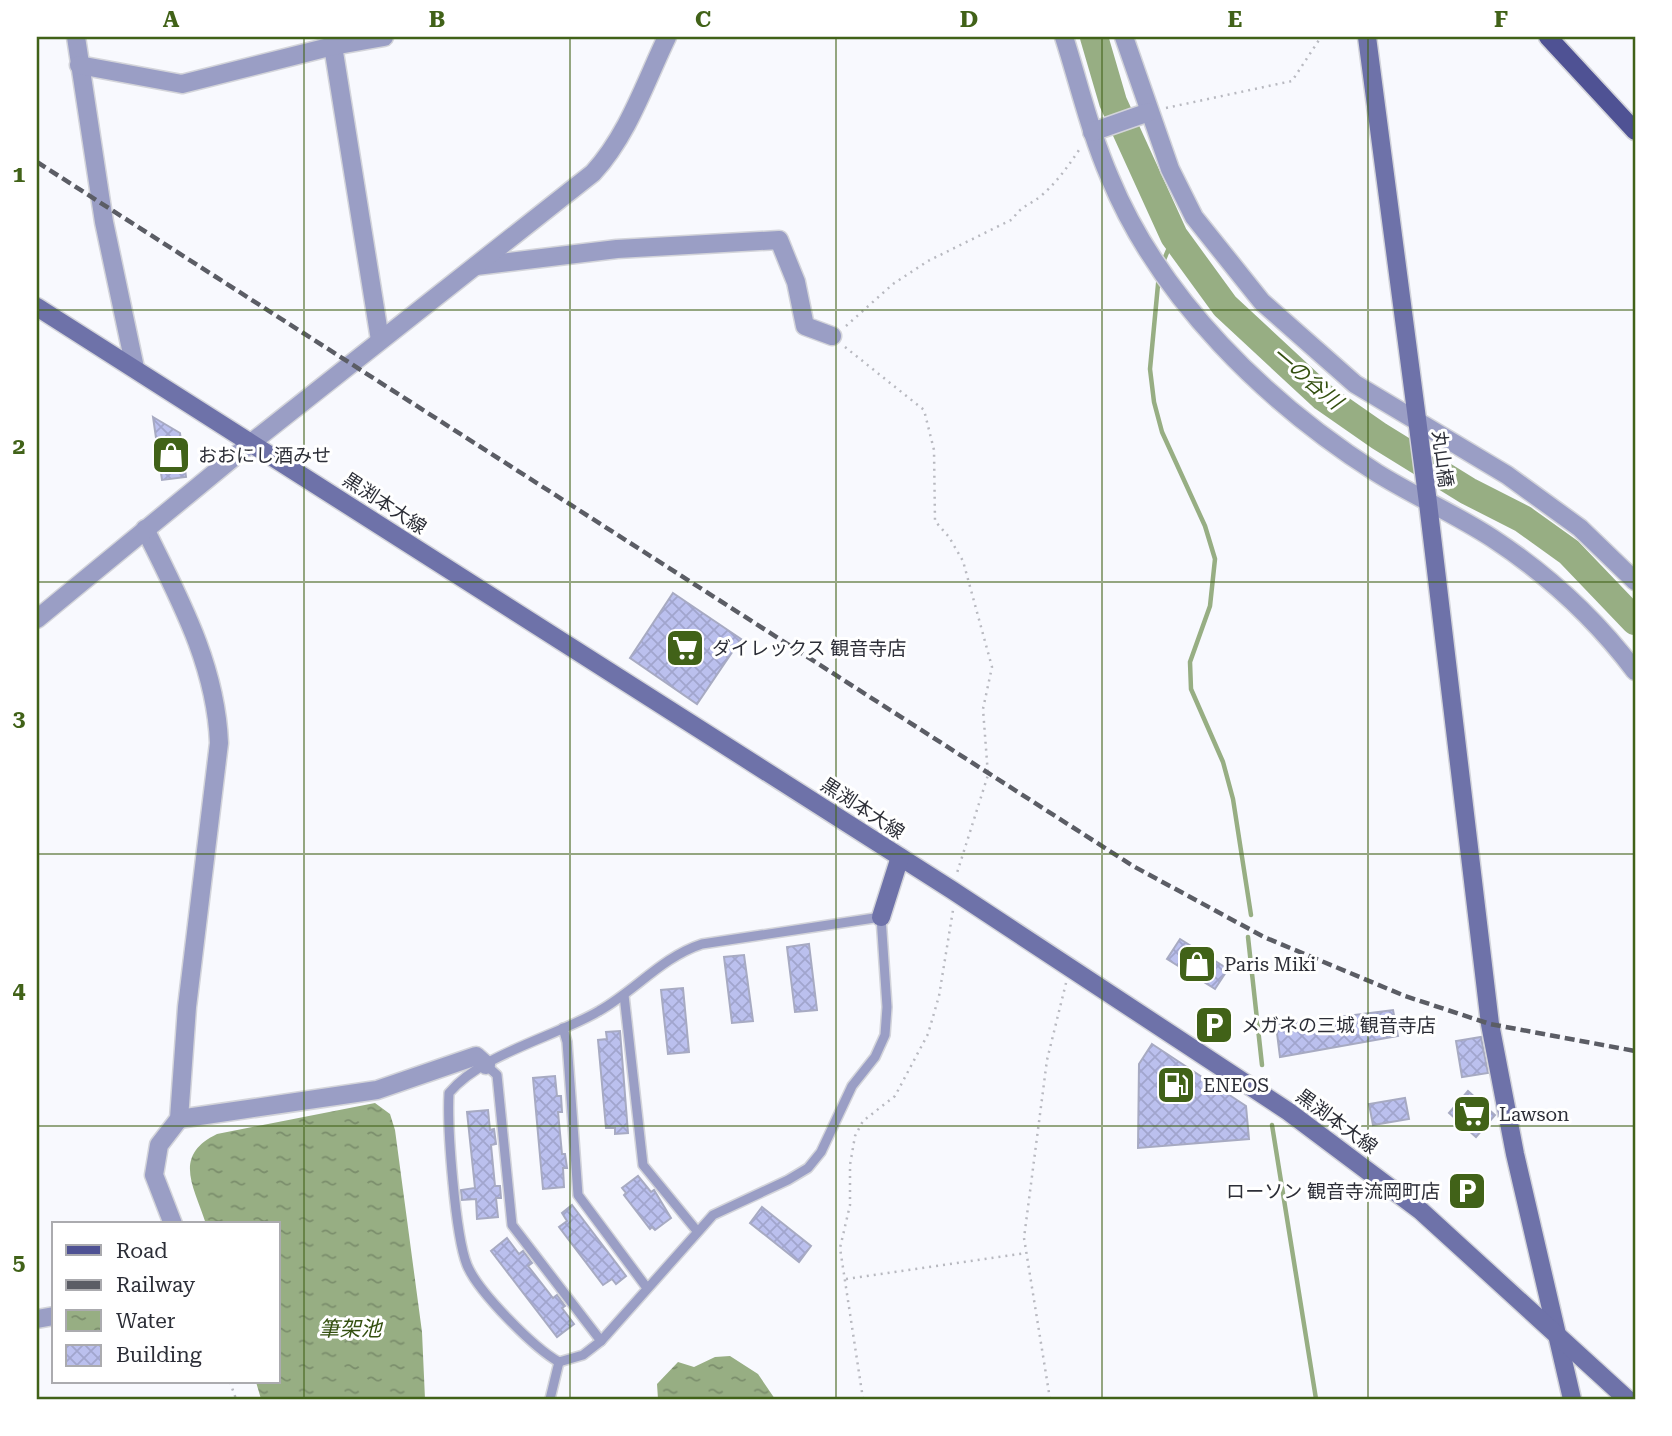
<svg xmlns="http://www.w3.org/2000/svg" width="1672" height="1436" font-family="'Roboto Serif','Noto Sans JP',serif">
	<defs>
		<pattern id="water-ripples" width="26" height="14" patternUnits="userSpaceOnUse" patternTransform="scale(1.75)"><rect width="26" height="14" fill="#97ae83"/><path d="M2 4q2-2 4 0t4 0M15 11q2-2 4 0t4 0" fill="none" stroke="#7b8e6c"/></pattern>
		<pattern id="building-cross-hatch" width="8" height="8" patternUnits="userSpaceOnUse" patternTransform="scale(1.75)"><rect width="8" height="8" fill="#bbc0ee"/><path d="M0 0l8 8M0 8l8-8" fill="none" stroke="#a1a5cd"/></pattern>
	</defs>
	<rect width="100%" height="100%" fill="#f8f9fe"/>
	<g fill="url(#water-ripples)">
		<path d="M375,1103L390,1114L395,1130L422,1332L425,1399H261L256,1382H278V1224H206C194,1186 172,1156 217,1134Z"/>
		<path d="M730,1356L758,1374L775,1399H658L657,1384L678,1362L694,1367L715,1357Z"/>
	</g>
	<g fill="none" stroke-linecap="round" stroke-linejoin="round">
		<g stroke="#97ae83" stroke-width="4.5">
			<path d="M1163,262L1174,236"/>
			<path d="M1159,274L1150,369L1154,402L1162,432L1205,526L1215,559L1210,606L1190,662L1191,689L1223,762L1233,799L1251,915"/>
			<path d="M1248,937L1262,1065"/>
			<path d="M1272,1125L1316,1399"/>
		</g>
		<path stroke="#97ae83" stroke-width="28" d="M1094,37L1113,102L1174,236L1225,306L1323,397L1379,436L1468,491L1523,519L1569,552L1635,621"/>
	</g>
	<g fill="url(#building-cross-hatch)" stroke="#a7aac2" stroke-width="2">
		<path d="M153,417L180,433L186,477L162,480Z"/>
		<path d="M673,593L741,639L697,704L630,658Z"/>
		<path d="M1180,939L1228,969L1215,989L1167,959Z"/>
		<path d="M809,944L817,1010L795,1012L787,947Z"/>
		<path d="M744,955L753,1021L732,1023L724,957Z"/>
		<path d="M683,988L689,1052L668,1054L661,990Z"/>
		<path d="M1393,1010L1398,1036L1280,1057L1276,1025Z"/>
		<path d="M620,1031L628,1133L615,1134V1128H606L598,1040L607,1039L606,1032Z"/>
		<path d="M1481,1037L1488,1073L1462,1077L1456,1041Z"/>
		<path d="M1152,1044L1246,1106L1249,1139L1138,1148L1139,1064Z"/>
		<path d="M555,1076L557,1096H561L562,1112H558L562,1154H565L567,1168H563L564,1187L543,1189L533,1078Z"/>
		<path d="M1468,1091L1495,1115L1476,1137L1449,1113Z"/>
		<path d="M1405,1098L1409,1119L1373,1125L1369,1104Z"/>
		<path d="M488,1110L490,1130L494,1129L496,1144L491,1145L495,1186H500L501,1198H496L498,1217L477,1219L476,1199L462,1200L461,1190L475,1188L467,1112Z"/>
		<path d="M638,1176L651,1192L654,1190L671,1218L655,1230L652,1227L650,1229L624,1195L626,1193L622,1188Z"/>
		<path d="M572,1205L626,1276L616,1284L612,1279L603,1285L559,1227L567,1221L562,1213Z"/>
		<path d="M762,1207L811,1246L799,1262L750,1223Z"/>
		<path d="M507,1238L519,1254L523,1251L532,1263L528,1266L553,1298L557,1295L565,1306L562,1308L574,1324L557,1337L491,1251Z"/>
	</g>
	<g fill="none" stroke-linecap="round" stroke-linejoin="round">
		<defs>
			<g id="lane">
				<path d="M881,917L887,1007L885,1035L875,1057L852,1086L821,1152L808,1168L788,1180L713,1215L601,1341L583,1355L559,1362C534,1348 478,1292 467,1265C455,1235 447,1126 449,1093C481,1054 555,1037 599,1011C635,991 662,957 702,944Z"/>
				<path d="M624,995L643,1165L697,1231"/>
				<path d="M563,1028L567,1042L578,1195L647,1288"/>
				<path d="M486,1065L497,1075L512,1225L601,1341"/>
				<path d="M550,1399L559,1362"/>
			</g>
			<g id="street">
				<path d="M76,37L104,222L135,368"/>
				<path d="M1064,37C1079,84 1090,132 1110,178C1160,299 1267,403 1377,473C1414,496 1455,514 1492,538C1547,574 1595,618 1635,671"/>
				<path d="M1124,37L1170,169L1194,217L1262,302L1355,384L1507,475L1580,528L1635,581"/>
				<path d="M333,46L380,340"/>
				<path d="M79,65L182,84L333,46L384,37"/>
				<path d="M1092,132L1149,112"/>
				<path d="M476,266L617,249L779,240L796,282L805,326L832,336"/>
				<path d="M145,529C179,598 216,665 219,743L187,1007L179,1119L159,1145L154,1175L173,1224"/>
				<path d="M37,619L251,443L593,173C628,135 645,83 667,37"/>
				<path d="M179,1119L377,1090L476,1056L486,1065"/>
				<path d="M37,1319L54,1316"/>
			</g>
			<g id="secondary">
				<path d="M1367,37L1428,503L1490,1024L1515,1154L1572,1399"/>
				<path d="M37,307L952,890L1289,1112L1421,1211L1627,1399"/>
				<path d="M881,917L900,857"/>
			</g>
			<path id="primary" d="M1548,37L1635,131"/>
		</defs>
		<use href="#lane" stroke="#d3d4da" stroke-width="12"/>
		<use href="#street" stroke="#d3d4da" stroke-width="21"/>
		<use href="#secondary" stroke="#d3d4da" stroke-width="21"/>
		<use href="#primary" stroke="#d3d4da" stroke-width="21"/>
		<g stroke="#b8b9c0" stroke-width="2.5" stroke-dasharray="2 5" stroke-linecap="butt">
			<path d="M1166,108L1292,81L1321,37"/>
			<path d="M846,326L893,284L928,261L1013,219C1021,205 1031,205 1042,195C1058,181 1069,165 1081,147"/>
			<path d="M845,347L924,410L934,450L935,521L949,537L963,561L992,667L983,709L988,775L957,873"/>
			<path d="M846,1279L1026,1253"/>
			<path d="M230,1382L236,1399"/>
			<path d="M863,1399L840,1248L850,1205V1165L855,1136L863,1121L895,1096L928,1034L939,996L953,910"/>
			<path d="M1050,1399L1024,1238L1047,1060L1066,983"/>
		</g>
		<use href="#lane" stroke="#9a9ec5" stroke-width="9"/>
		<use href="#street" stroke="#9a9ec5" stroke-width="18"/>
		<use href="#secondary" stroke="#6e72a9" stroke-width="18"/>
		<use href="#primary" stroke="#4f5294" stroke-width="18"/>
		<path stroke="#5b5d65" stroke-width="4.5" stroke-dasharray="10 5" stroke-linecap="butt" d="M37,162L1133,866L1264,937L1405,996L1490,1024L1635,1051"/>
	</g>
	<path fill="none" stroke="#416218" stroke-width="2" stroke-opacity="0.55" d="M304,37V1399M570,37V1399M836,37V1399M1102,37V1399M1368,37V1399M37,310H1635M37,582H1635M37,854H1635M37,1126H1635"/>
	<defs>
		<symbol id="shop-square" viewBox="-11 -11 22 22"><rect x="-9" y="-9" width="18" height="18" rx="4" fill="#416218" stroke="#fff"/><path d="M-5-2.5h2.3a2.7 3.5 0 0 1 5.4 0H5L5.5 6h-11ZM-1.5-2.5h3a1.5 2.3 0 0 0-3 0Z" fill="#fff"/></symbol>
		<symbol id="supermarket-square" viewBox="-11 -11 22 22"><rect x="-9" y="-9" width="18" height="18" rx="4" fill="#416218" stroke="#fff"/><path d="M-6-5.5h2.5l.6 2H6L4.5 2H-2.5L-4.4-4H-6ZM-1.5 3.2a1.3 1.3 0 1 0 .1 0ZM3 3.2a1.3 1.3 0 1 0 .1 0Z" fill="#fff"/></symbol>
		<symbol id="parking-square" viewBox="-11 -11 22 22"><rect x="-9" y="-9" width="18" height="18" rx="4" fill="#416218" stroke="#fff"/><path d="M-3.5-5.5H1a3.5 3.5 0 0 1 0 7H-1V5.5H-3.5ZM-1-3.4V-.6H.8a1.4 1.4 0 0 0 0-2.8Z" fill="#fff"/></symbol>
		<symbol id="fuel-square" viewBox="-11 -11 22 22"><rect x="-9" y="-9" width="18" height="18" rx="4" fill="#416218" stroke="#fff"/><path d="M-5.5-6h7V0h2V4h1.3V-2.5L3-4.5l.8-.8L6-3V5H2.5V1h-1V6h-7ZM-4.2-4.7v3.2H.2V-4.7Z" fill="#fff"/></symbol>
	</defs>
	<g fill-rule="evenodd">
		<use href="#shop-square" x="149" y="433" width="44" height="44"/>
		<use href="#supermarket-square" x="663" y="626" width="44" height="44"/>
		<use href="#shop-square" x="1175" y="942" width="44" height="44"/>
		<use href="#parking-square" x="1192" y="1003" width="44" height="44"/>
		<use href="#fuel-square" x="1154" y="1063" width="44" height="44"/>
		<use href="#supermarket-square" x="1450" y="1092" width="44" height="44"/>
		<use href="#parking-square" x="1445" y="1169" width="44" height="44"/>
	</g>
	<g text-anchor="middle" stroke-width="6" stroke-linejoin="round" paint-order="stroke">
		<g font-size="19" fill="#2c2e37" stroke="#fff" text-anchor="start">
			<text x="198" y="462">おおにし酒みせ</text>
			<text x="712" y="655">ダイレックス 観音寺店</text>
			<text x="1224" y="971">Paris Miki</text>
			<text x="1241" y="1032">メガネの三城 観音寺店</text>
			<text x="1203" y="1092">ENEOS</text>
			<text x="1499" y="1121">Lawson</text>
			<text x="1440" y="1198" text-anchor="end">ローソン 観音寺流岡町店</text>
		</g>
		<g font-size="19" fill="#2c2e37" stroke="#fff">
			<text transform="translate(1443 459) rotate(83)" y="7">丸山橋</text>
			<text transform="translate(385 503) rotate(33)" y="7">黒渕本大線</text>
			<text transform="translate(863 808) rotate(33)" y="7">黒渕本大線</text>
			<text transform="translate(1337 1121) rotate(36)" y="7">黒渕本大線</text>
		</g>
		<g font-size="21" font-style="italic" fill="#345010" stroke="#fff">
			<text transform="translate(1307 378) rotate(40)" y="7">一の谷川</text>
			<text x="350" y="1336">筆架池</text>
		</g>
	</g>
	<rect width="1672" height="1436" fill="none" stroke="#ffffff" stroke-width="77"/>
	<rect x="52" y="1222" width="228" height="161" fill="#ffffff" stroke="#ababaf" stroke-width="2"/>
	<rect x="66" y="1245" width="35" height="10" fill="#4f5294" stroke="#ababaf" stroke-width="2"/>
	<text x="116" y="1258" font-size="21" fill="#2c2e37">Road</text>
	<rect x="66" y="1280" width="35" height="10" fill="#5b5d65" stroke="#ababaf" stroke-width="2"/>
	<text x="116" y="1292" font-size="21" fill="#2c2e37">Railway</text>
	<rect x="66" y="1310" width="35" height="21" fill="url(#water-ripples)" stroke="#ababaf" stroke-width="2"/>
	<text x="116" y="1328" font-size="21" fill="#2c2e37">Water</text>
	<rect x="66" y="1345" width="35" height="21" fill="url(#building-cross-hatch)" stroke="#ababaf" stroke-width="2"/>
	<text x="116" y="1362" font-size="21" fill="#2c2e37">Building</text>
	<rect x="38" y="38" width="1596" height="1360" fill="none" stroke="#416218" stroke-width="2.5"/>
	<g font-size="23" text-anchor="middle" font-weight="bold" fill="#416218">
		<text x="171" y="27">A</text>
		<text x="437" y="27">B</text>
		<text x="703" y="27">C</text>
		<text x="969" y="27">D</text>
		<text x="1235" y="27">E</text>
		<text x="1501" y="27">F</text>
		<text x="19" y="182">1</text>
		<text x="19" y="454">2</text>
		<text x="19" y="726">3</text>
		<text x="19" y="998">4</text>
		<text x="19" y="1270">5</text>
	</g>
</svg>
